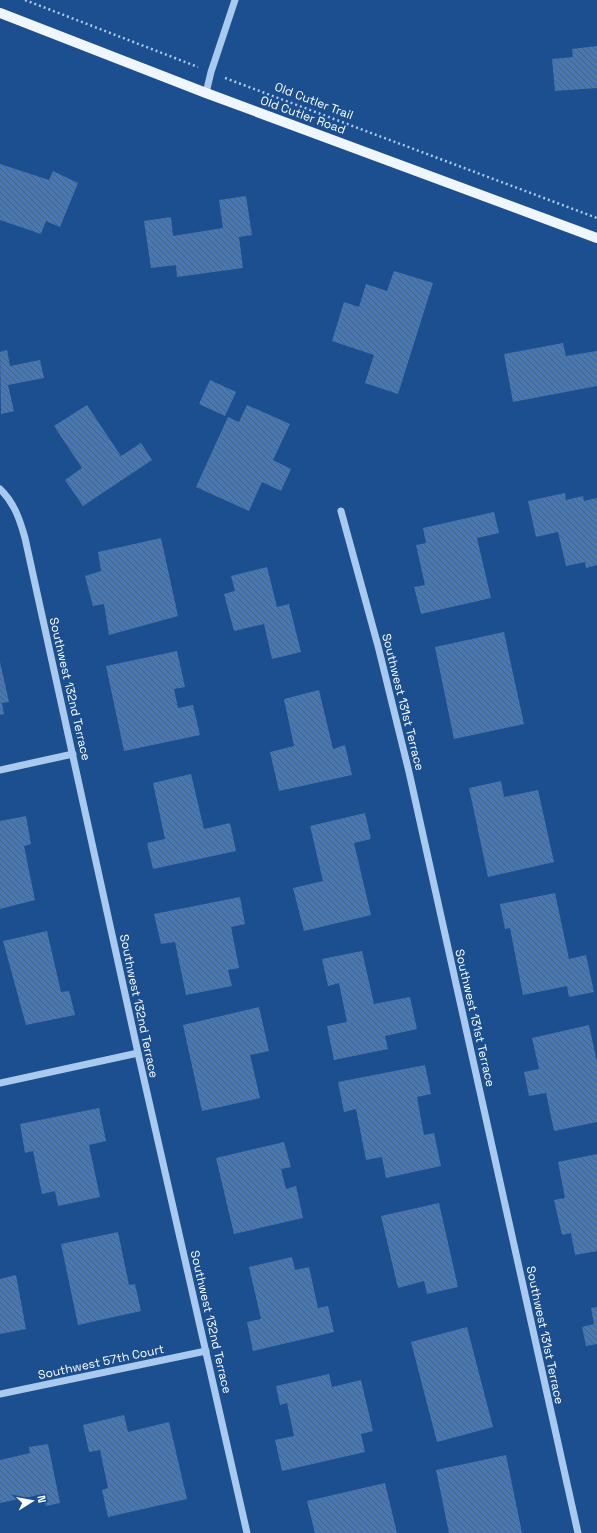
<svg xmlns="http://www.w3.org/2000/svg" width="597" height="1533" font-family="'Space Grotesk',sans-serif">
	<defs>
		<pattern id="building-back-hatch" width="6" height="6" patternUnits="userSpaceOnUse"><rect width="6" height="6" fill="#4478b7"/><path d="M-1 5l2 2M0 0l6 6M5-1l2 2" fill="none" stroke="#486282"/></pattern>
	</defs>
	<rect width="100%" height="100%" fill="#1b4f8f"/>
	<g fill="url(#building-back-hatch)">
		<path d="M597,46V88L555,91L552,59L573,57L572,49Z"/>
		<path d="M0,164L49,180L53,171L78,183L60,227L46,221L41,234L0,220Z"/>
		<path d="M246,196L252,235L239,237L243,268L177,277L176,265L151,268L144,221L171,217L173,236L223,228L219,200Z"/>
		<path d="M394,271L433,283L398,394L365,383L374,355L332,341L344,302L359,307L366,284L387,291Z"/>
		<path d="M563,343L566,356L597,351V386L513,402L504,354Z"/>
		<path d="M7,350L10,366L40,360L44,378L8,385L14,411L1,414L0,352Z"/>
		<path d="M210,380L236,392L225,416L199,404Z"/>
		<path d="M87,405L121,456L141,443L152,460L83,506L65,480L82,468L54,426Z"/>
		<path d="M247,405L290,424L273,460L291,469L281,491L262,482L249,511L196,487L228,417L239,422Z"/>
		<path d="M565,493L566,500L583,496L584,501L597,498V565L586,568L585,562L566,566L558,532L536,537L528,501Z"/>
		<path d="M494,512L499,533L477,538L491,598L421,614L414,587L425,585L416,545L426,543L423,528Z"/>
		<path d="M161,538L178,616L109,635L104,604L93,606L85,576L101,571L98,552Z"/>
		<path d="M267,567L277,607L289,604L301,652L272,659L264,624L234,631L224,594L235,591L231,576Z"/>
		<path d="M504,632L524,724L454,739L435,647Z"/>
		<path d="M177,651L185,687L174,689L178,708L193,705L200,735L124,751L106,666Z"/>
		<path d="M0,662L9,702L2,703L4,714L0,715Z"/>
		<path d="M319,690L333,749L345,745L352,775L279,791L270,752L294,746L284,699Z"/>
		<path d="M191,774L204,829L230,823L236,851L153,869L147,843L165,839L153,783Z"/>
		<path d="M501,781L504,797L538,790L554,862L488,877L469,788Z"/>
		<path d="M365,813L371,839L354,843L371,915L304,931L293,888L323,881L310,826Z"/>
		<path d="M26,816L31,844L24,846L35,900L0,909V821Z"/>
		<path d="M555,893L569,959L586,955L594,992L569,997L567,986L523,995L510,928L505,929L500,904Z"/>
		<path d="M240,897L245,924L231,927L239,968L228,970L232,986L186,995L175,942L161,944L154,914Z"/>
		<path d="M47,931L61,992L69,991L75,1015L26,1025L3,941Z"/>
		<path d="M362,951L374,1004L410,997L417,1029L385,1036L388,1049L334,1060L327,1026L347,1022L339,983L328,986L322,959Z"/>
		<path d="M259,1007L269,1051L250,1055L260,1098L202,1111L183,1025Z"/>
		<path d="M589,1025L597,1062V1122L554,1131L546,1093L529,1096L524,1072L539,1069L532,1038Z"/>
		<path d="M425,1065L431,1094L417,1097L424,1135L434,1133L441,1166L386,1178L382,1157L366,1160L356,1109L344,1112L338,1082Z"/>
		<path d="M99,1108L106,1141L89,1145L100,1197L58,1206L55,1191L42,1194L33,1151L25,1153L20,1124Z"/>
		<path d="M284,1142L291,1167L281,1169L286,1189L296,1186L303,1218L234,1234L216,1158Z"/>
		<path d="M597,1154V1251L575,1255L571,1233L562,1235L554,1200L565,1198L558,1162Z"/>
		<path d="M439,1203L458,1287L427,1294L424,1281L398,1288L381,1216Z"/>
		<path d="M118,1232L129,1285L135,1284L141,1311L78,1325L61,1244Z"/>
		<path d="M292,1257L295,1270L309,1267L318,1308L328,1306L334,1332L253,1351L247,1322L261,1319L249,1267Z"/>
		<path d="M16,1275L26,1329L0,1334V1279Z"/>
		<path d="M597,1307V1344L586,1346L582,1327L594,1324L591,1308Z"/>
		<path d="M467,1327L493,1427L437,1442L411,1342Z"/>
		<path d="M329,1374L332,1387L361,1380L373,1431L361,1434L365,1452L282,1471L275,1440L294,1436L287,1403L280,1405L276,1386Z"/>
		<path d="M124,1415L128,1432L169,1422L187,1499L108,1517L102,1490L108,1488L100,1450L89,1452L83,1425Z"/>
		<path d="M48,1444L60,1503L46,1506L43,1494L0,1503V1460L30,1453L29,1447Z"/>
		<path d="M506,1455L522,1533H449L436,1470Z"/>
		<path d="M385,1483L397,1533H315L307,1501Z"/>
	</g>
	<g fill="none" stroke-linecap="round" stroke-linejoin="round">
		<g stroke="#a9c9ee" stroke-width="2.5" stroke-dasharray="2 3" stroke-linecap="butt">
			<path d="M25,0L198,67"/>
			<path d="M225,78L597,218"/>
		</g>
		<g stroke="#a9c9ee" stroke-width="7">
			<path d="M206,93L211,72L235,0"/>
			<path d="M0,489C14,502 20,520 25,538L138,1053L247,1533"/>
			<path d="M341,511L378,646L409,772L578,1533"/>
			<path d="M0,770L73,754"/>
			<path d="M0,1083L138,1053"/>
			<path d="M0,1394L206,1351"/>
		</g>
		<path stroke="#f0f6ff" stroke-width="10" d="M0,13L206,93L597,238"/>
	</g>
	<g text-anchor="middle" stroke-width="3.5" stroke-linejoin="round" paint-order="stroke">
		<g font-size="12" fill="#fff" stroke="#1b4f8f">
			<text transform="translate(314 101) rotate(21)" y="4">Old Cutler Trail</text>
			<text transform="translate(303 115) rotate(20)" y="4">Old Cutler Road</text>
			<text transform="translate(70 689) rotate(77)" y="4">Southwest 132nd Terrace</text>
			<text transform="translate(403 702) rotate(76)" y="4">Southwest 131st Terrace</text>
			<text transform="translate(139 1006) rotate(78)" y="4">Southwest 132nd Terrace</text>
			<text transform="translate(475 1018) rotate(77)" y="4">Southwest 131st Terrace</text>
			<text transform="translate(211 1322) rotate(77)" y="4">Southwest 132nd Terrace</text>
			<text transform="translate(545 1335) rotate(78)" y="4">Southwest 131st Terrace</text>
			<text transform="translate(101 1362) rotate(-12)" y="4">Southwest 57th Court</text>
		</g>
	</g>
	<g transform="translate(32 1501) rotate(79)" stroke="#1b4f8f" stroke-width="3" paint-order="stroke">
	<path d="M0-3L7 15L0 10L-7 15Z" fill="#ffffff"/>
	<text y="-6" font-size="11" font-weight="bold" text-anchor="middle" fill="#ffffff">N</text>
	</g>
</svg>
